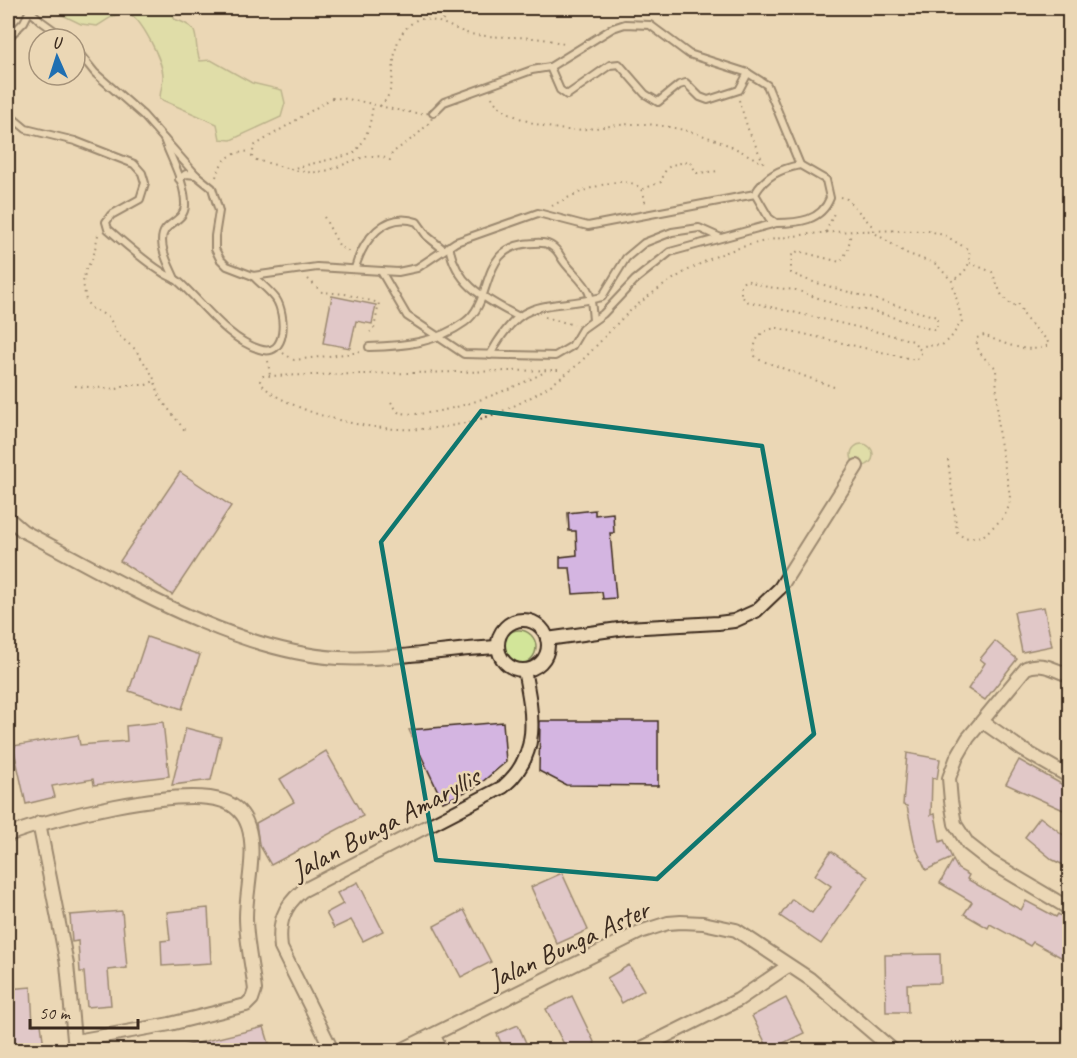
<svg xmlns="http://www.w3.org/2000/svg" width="1077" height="1058" font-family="Caveat,sans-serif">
	<rect width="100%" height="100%" fill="#ebd7b5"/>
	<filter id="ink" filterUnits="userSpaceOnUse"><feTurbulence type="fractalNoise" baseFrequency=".0167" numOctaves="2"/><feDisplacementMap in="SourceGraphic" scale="12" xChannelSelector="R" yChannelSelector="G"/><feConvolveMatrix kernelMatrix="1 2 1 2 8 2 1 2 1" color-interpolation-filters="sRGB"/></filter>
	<g filter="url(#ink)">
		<g fill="#d2e599" stroke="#86885c" stroke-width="1.5">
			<path d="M48,8H173L174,19C205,29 191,36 200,61L211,60L252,83L282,90L285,103L281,117L231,140L220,139L217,124L160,99C160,91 163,84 163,76C163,62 141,16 127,13C116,12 106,21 97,26L81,24Z"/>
			<circle cx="862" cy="455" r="11"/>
			<circle cx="519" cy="647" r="17"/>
		</g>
		<g fill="#d4b5e1" stroke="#3b2a1e" stroke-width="1.5">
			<path d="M332,296L376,305L372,324L356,321L350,348L323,343Z"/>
			<path d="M180,472L231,506L172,595L120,561Z"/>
			<path d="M595,510V515L613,513L614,533H610L616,598L603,599L602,592L573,594L570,568H560V557L577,555L576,531H569L568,513Z"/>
			<path d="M1044,607L1052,646L1022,652L1014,612Z"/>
			<path d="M147,637L200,655L182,709L129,691Z"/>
			<path d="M995,641L1017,659L985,700L968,689L985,663L980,659Z"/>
			<path d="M540,721H658V786L566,785L539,771Z"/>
			<path d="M163,722L169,776L94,785L93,779L52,786L55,797L26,804L13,746L78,735L80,745L127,741L126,726Z"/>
			<path d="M503,722L506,762L476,787L443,802L409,730Z"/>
			<path d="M186,728L221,737L211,780L172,785Z"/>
			<path d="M326,751L363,816L271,865L259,844L256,823L294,802L280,779Z"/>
			<path d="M907,753L940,759L937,779L932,778L931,815L935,814L940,842L944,840L952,858L926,870L915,846L907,806L903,805Z"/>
			<path d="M1019,760L1070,789V813L1006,784Z"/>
			<path d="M1040,817L1070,840V868L1053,860L1025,837Z"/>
			<path d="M831,851L868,877L821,944L780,916L792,899L812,913L831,886L815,875Z"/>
			<path d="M953,860L958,869L969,875L967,879L1021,910L1026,901L1056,917L1058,914L1070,921V962L1033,942L1030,946L990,924L988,928L964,914L972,902L940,883Z"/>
			<path d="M562,873L588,930L557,944L531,887Z"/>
			<path d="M358,882L383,931L363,941L351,920L334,928L326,913L343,904L337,893Z"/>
			<path d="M208,908L211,963L162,966L161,941L170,940L167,912Z"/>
			<path d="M464,910L491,962L461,977L434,926Z"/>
			<path d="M122,911L127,968L108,970L111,1005L87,1007L84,972H80L78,941L72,942L70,915Z"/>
			<path d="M940,954L941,983L907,984L908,1012H886L885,955Z"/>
			<path d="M629,965L644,990L622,1003L607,978Z"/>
			<path d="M31,987L33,1025L41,1024L44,1047L8,1050V989Z"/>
			<path d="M572,996L595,1044L582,1050H567L546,1009Z"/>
			<path d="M786,998L804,1033L769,1050L752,1016Z"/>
			<path d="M518,1025L527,1045L515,1050H504L497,1034Z"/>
			<path d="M264,1027L271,1050H185V1046Z"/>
		</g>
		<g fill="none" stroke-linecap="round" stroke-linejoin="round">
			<defs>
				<g id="service">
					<path d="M27,8L41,21L66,39"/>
					<path d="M8,38L24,22L29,12"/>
					<path d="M75,48L95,73L143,115L196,175L212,188L219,211L215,236V249L220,259L227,266L253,276L317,267L398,272L417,268L456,242L538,213L588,226L755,194"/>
					<path d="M550,67L560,90L567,95L610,65L619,64L645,94L658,102L679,85L686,83L700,97L708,100L739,90L748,73"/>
					<path d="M433,113L444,102L532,70L550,67L613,28L625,24L650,25L689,54L748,73L767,85L800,165"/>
					<path d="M8,114L26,129L75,141L134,164L142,173L145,183L140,199L111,215L106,222L108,229C125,244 143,260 162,272C167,276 173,277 178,281C203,303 227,339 259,349C288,359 286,314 276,299C270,291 260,283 253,276"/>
					<path d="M164,139C171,159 186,184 185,206C184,219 172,221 165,230C156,243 170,267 175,279"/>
					<path d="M800,165L826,180L830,198C821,221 799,223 776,223L769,218L755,194C765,176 780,169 800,165Z"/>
					<path d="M179,179L186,174L196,175"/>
					<path d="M449,246C456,285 484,298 517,316"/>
					<path d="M355,268C363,240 385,211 417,222L427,236L443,249"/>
					<path d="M382,273L407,316L464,354L555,356L572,346L582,329L603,314L635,280L670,252L776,223"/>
					<path d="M369,347C404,346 436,343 465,322C496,299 477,244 535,243C548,242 555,246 561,257C568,270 584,280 589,293C592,301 592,311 593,320"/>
					<path d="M490,355C523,293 544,311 602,297L626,258L644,243L672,232L699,228L719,237"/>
				</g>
				<g id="minor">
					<path d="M8,518L23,531C118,580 230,651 338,658C391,661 445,649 498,647"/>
					<circle cx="523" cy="645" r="25"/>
					<path d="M547,639L626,628L718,623L734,621L756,611L780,588L857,466"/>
					<path d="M1070,676C1056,670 1041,661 1026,668L968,738L957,757L949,778L951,801L955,824L968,844L991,862L1070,909"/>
					<path d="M983,722L1023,750L1070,777"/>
					<path d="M39,823L67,964L75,1050"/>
					<path d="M8,835C51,818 180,786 223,801C235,805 244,814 248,826C257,853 246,888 246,917C246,941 252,966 255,990L252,999L246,1005L170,1024L76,1041"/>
					<path d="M434,1036L441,1050"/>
					<path d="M332,1050L281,948C278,923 283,907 302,891L503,787C541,755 533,714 524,670"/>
					<path d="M402,1050L640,932L668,923L681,922L703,923L736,930L810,979L893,1050"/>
					<path d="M638,1050L738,1000L788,966"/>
				</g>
			</defs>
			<use href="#service" stroke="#3b2a1e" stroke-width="10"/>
			<use href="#minor" stroke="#3b2a1e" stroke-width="16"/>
			<g stroke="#3b2a1e" stroke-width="2" stroke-dasharray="1.5 4.5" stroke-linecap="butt">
				<path d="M443,21L445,8"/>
				<path d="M492,97C499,116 552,131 573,130C601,129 626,121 655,125C692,129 730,143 762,163"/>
				<path d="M332,98C367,98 398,116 433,113L431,121L417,135L392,153L390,160C365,147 343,170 318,172C297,174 278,164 258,161L252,157L254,146Z"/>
				<path d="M739,100L748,129L765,166"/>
				<path d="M380,106C405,85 379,41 418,19C447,19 455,33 477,35C506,39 538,34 566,45"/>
				<path d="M290,169L353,154C367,140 371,123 373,104"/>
				<path d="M216,177C222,158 230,153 251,151"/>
				<path d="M643,189L661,182L666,169L672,165L689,161L697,173L720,171"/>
				<path d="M840,197L847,199L873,227V232L906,253L936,264L952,281L962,321L950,339L942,345L920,346"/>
				<path d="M552,206C573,194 646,159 645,205"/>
				<path d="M324,217L340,247L350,252"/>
				<path d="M826,232L834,213"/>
				<path d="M98,235L93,258L86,269L83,282L86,301L91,308L109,317L118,335L135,349L153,376L160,398L186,432"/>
				<path d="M308,279L322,292L345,294L379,303L374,329L370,332"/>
				<path d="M545,317L574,325"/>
				<path d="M283,353L294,360L362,352"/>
				<path d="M268,361L270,376"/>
				<path d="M558,370L263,376L260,381C267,397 314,414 331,418C417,442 495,428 566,374C589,357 607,332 628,313C655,289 689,267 724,253C789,229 861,230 930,231L946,236L969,250C971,268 965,272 952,281"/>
				<path d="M75,386L117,389L125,385H146L154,381"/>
				<path d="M834,387L760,360L755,356C752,339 762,329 778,328L916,360L922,352L913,341L895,336L754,303L746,301L741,295V284L746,280L767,287L796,290L843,307L873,311L933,330L937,328V317L810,281L791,273V256L798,251L840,262L848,250L851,232"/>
				<path d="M391,402L398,412C433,422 510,390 543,373"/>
				<path d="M948,460L957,532L964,538L983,536L1004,517L1009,506L1010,495L998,430L996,368C986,360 975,352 977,338L984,335C1002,343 1029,355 1049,345L1047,340L1026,319L1018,303L1013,306L1002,296L992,272L970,263"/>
			</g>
			<use href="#service" stroke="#ebd7b5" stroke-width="6"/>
			<use href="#minor" stroke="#ebd7b5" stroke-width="12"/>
		</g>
	</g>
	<path d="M0 0H1077V1058H0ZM481,411L762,446L814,734L657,879L436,860L381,542Z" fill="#ebd7b5" fill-opacity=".55" fill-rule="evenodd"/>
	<path fill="none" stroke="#0f766e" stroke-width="4.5" stroke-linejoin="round" d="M481,411L762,446L814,734L657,879L436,860L381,542Z"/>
	<g text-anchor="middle" stroke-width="5" stroke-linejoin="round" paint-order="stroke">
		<g font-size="28" fill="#3b2a1e" stroke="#ebd7b5">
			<text transform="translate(385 823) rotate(-28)" y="10">Jalan Bunga Amaryllis</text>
			<text transform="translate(568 944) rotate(-25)" y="10">Jalan Bunga Aster</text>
		</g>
	</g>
	<rect width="1077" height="1058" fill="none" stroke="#ebd7b5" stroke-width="30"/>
	<rect x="15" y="15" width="1047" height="1028" fill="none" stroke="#3b2a1e" stroke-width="2" filter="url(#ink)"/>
	<g transform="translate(57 57) rotate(357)"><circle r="28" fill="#ebd7b5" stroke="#a59279" stroke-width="1.5"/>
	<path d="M0-4.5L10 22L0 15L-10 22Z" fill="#1f6fb2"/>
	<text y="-9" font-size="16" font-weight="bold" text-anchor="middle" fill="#3b2a1e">U</text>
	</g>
	<path d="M30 1019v9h108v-9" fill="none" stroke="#3b2a1e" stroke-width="3"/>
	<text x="39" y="1019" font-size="18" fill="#3b2a1e" stroke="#ebd7b5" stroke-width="4.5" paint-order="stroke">50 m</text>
</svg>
